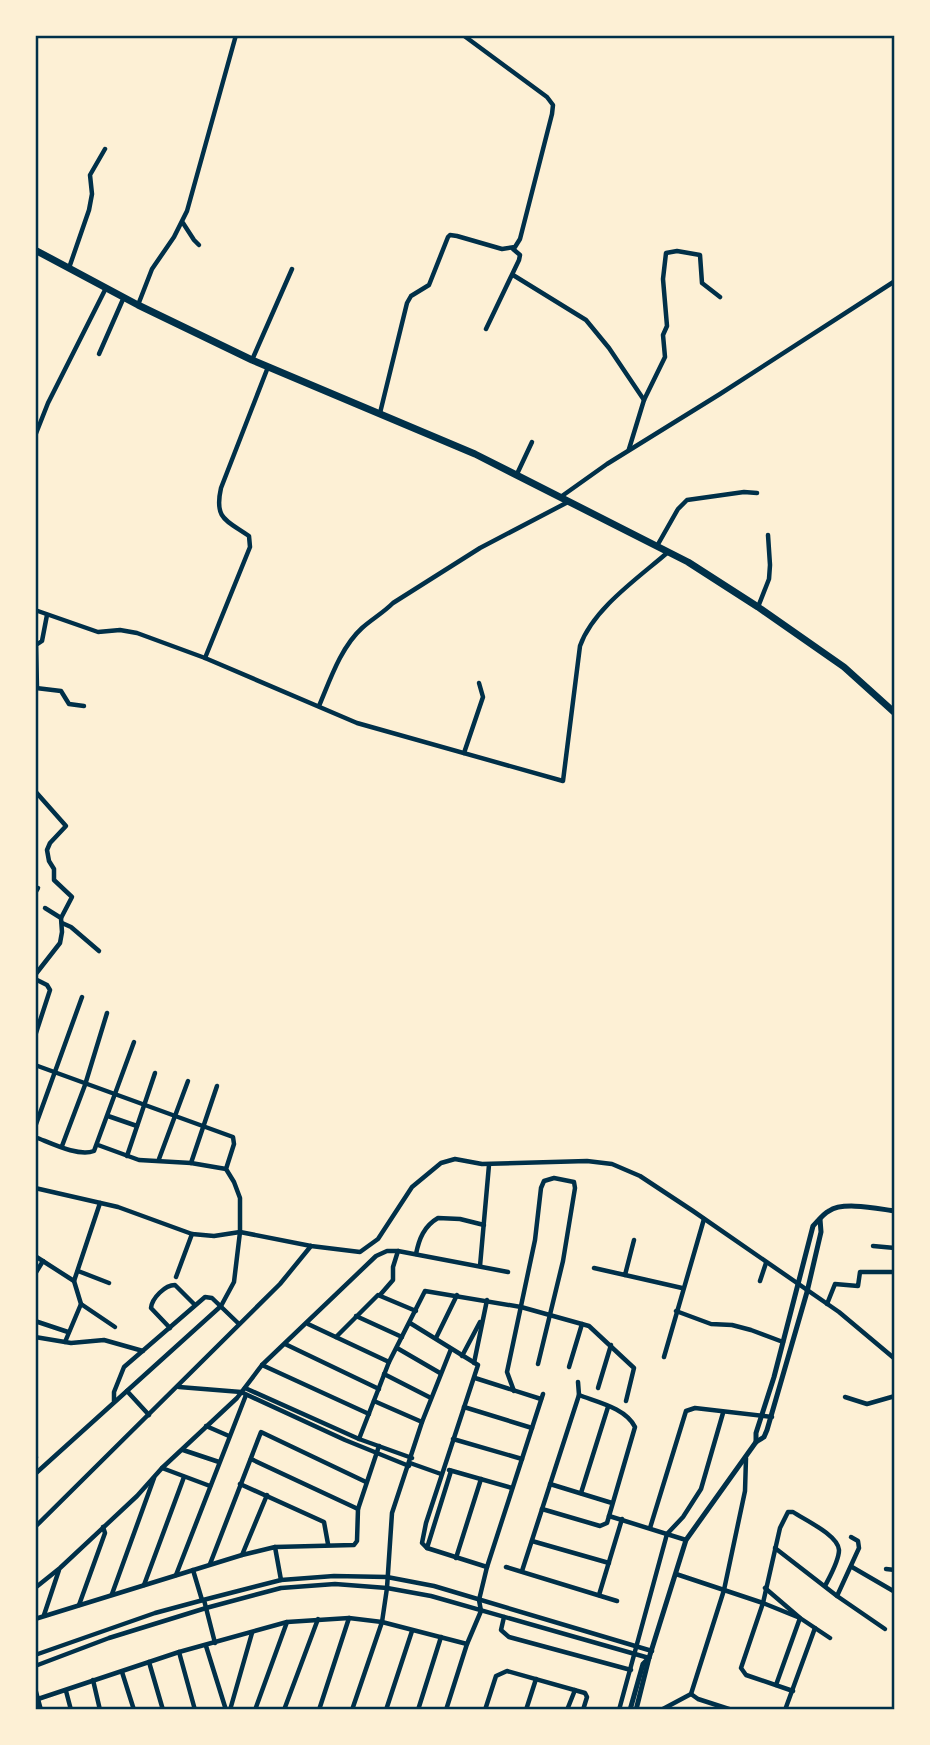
<svg xmlns="http://www.w3.org/2000/svg" width="930" height="1745" font-family="'PT Sans Narrow',sans-serif">
	<rect width="100%" height="100%" fill="#fdf0d5"/>
	<g fill="none" stroke-linecap="round" stroke-linejoin="round">
		<g stroke="#003049" stroke-width="4.5">
			<path d="M183,223L194,240L199,245"/>
			<path d="M69,268L89,210L92,194L90,175L105,149"/>
			<path d="M513,275L586,320L609,348L644,400"/>
			<path d="M138,305L152,269L174,237L187,211L236,35"/>
			<path d="M486,329L519,260L520,255L513,249"/>
			<path d="M99,354L124,297"/>
			<path d="M252,360L292,269"/>
			<path d="M380,413L407,303L411,296L429,285L448,237L450,235L457,236L502,249L515,247L520,239L552,114L553,105L547,97L463,35"/>
			<path d="M35,436L48,403L106,288"/>
			<path d="M629,449L644,400L665,357L663,335L667,326L663,279L666,253L677,251L700,255L702,283L720,297"/>
			<path d="M517,474L532,442"/>
			<path d="M562,496L607,464L720,394L895,281"/>
			<path d="M657,546L678,509L687,500L744,492L757,493"/>
			<path d="M758,607L769,579L770,565L768,535"/>
			<path d="M35,610L98,632L120,630L137,633L205,658L357,723L563,781L580,646C593,609 638,578 667,553"/>
			<path d="M205,658L250,547L249,536C226,520 214,519 221,488L268,367"/>
			<path d="M36,688L61,691L69,704L84,706"/>
			<path d="M37,688L36,645L42,641L47,615"/>
			<path d="M319,706C330,680 341,647 362,628C372,619 383,613 393,603L480,548L568,502"/>
			<path d="M464,753L483,697L479,683"/>
			<path d="M35,791L66,826L50,843L47,850L49,861L54,869V880L72,897L61,918"/>
			<path d="M35,893L38,888"/>
			<path d="M62,923L71,927L99,951"/>
			<path d="M35,975L60,943L62,932L61,918L45,908"/>
			<path d="M35,979L47,985L50,990L35,1036"/>
			<path d="M35,1065L233,1137L234,1144L226,1169L234,1182L240,1198V1232L234,1282L221,1306L35,1474"/>
			<path d="M108,1116L137,1126"/>
			<path d="M35,1127L82,997"/>
			<path d="M35,1137C51,1143 78,1157 94,1151L134,1042"/>
			<path d="M98,1145L139,1160L191,1163L226,1169"/>
			<path d="M62,1146L85,1085L107,1013"/>
			<path d="M127,1156L155,1073"/>
			<path d="M159,1159L188,1081"/>
			<path d="M191,1163L217,1086"/>
			<path d="M35,1188L118,1207L192,1234L214,1236L240,1232L311,1246L360,1252L378,1239L412,1187L441,1163L455,1159L482,1164L587,1161L612,1164L640,1176L693,1211L839,1312L895,1359"/>
			<path d="M873,1246L895,1248"/>
			<path d="M416,1254C419,1239 424,1226 438,1218L460,1219L484,1225"/>
			<path d="M35,1256L74,1281"/>
			<path d="M480,1266L489,1165"/>
			<path d="M594,1268L625,1275L634,1240"/>
			<path d="M78,1271L109,1283"/>
			<path d="M35,1274L43,1261"/>
			<path d="M625,1275L682,1288"/>
			<path d="M176,1277L192,1234"/>
			<path d="M760,1281L766,1263"/>
			<path d="M380,1295L393,1280V1267L398,1251"/>
			<path d="M81,1304L115,1327"/>
			<path d="M827,1304L835,1284L858,1286L860,1272H895"/>
			<path d="M676,1311L711,1324L732,1325L751,1330L783,1342"/>
			<path d="M356,1316L402,1337"/>
			<path d="M35,1321L68,1332"/>
			<path d="M410,1323L478,1365L426,1523L422,1543L427,1548L487,1567"/>
			<path d="M308,1324L389,1362"/>
			<path d="M170,1328L151,1308C152,1298 165,1285 175,1285L195,1305"/>
			<path d="M35,1337L71,1343L104,1340L143,1351"/>
			<path d="M336,1337L378,1295L416,1311"/>
			<path d="M436,1338L457,1295"/>
			<path d="M65,1342L81,1304L74,1281L100,1203"/>
			<path d="M285,1344L379,1389"/>
			<path d="M397,1348L440,1373"/>
			<path d="M462,1356L480,1322"/>
			<path d="M664,1357L704,1219"/>
			<path d="M474,1363L487,1300"/>
			<path d="M262,1365L369,1414"/>
			<path d="M569,1367L582,1324"/>
			<path d="M384,1374L431,1398"/>
			<path d="M475,1378L541,1399"/>
			<path d="M179,1387L241,1392L345,1440L409,1466"/>
			<path d="M245,1388L359,1439L412,1458"/>
			<path d="M598,1388L611,1345"/>
			<path d="M127,1391L149,1415"/>
			<path d="M514,1391L507,1372L535,1240L541,1188L544,1181L554,1178L574,1182L575,1188L563,1261L538,1364"/>
			<path d="M845,1397L867,1404L895,1396"/>
			<path d="M114,1401V1392L124,1367L205,1297L212,1298L239,1324"/>
			<path d="M374,1401L422,1422"/>
			<path d="M464,1407L532,1428"/>
			<path d="M206,1426L229,1436"/>
			<path d="M359,1439L389,1362L425,1291L521,1307L589,1326L634,1368L626,1401"/>
			<path d="M453,1439L522,1459"/>
			<path d="M183,1450L219,1462"/>
			<path d="M251,1459L358,1509"/>
			<path d="M410,1463L441,1474"/>
			<path d="M35,1464L36,1457"/>
			<path d="M162,1468L210,1486"/>
			<path d="M449,1470L512,1488"/>
			<path d="M240,1484L324,1522L328,1544"/>
			<path d="M550,1484L612,1503"/>
			<path d="M581,1493L608,1407"/>
			<path d="M542,1509L600,1526L607,1523L635,1427C626,1408 597,1402 579,1395"/>
			<path d="M609,1516L686,1540"/>
			<path d="M35,1527L280,1284L311,1246"/>
			<path d="M650,1528L686,1411L695,1408L772,1417"/>
			<path d="M532,1541L609,1563"/>
			<path d="M275,1547L281,1580"/>
			<path d="M427,1548L451,1471"/>
			<path d="M775,1548L837,1596L885,1629"/>
			<path d="M242,1555L267,1495"/>
			<path d="M456,1558L481,1479"/>
			<path d="M210,1564L261,1432L366,1482"/>
			<path d="M506,1567L617,1601"/>
			<path d="M852,1567L895,1592"/>
			<path d="M886,1569L895,1570"/>
			<path d="M193,1570L202,1600"/>
			<path d="M522,1571L579,1395L578,1382"/>
			<path d="M676,1574L763,1603L800,1618L776,1685"/>
			<path d="M176,1575L246,1395"/>
			<path d="M144,1585L184,1477"/>
			<path d="M35,1588L60,1568L137,1496L162,1468L237,1398L262,1365L376,1256L387,1251H398L508,1272"/>
			<path d="M765,1588L800,1618L830,1638"/>
			<path d="M112,1594L154,1478"/>
			<path d="M599,1595L622,1519"/>
			<path d="M837,1596L859,1548L858,1541L851,1537"/>
			<path d="M204,1600L215,1643"/>
			<path d="M79,1605L105,1533L103,1527"/>
			<path d="M44,1615L59,1570"/>
			<path d="M504,1617L501,1630L509,1637L631,1670"/>
			<path d="M35,1619L242,1555L275,1547L354,1545L357,1541L358,1509L379,1446"/>
			<path d="M206,1646L226,1710"/>
			<path d="M179,1652L195,1710"/>
			<path d="M35,1655L155,1613L207,1599L281,1580L334,1576L387,1577L434,1586L652,1651"/>
			<path d="M149,1662L163,1710"/>
			<path d="M35,1666L109,1638L206,1608L281,1588L335,1584L387,1588L431,1596L649,1658"/>
			<path d="M122,1672L134,1710"/>
			<path d="M93,1680L100,1710"/>
			<path d="M35,1688L41,1710"/>
			<path d="M66,1691L71,1710"/>
			<path d="M793,1691L746,1675L741,1668L763,1603L780,1528L788,1512H793C805,1520 838,1535 839,1550C839,1561 830,1576 825,1586"/>
			<path d="M691,1694L698,1699L732,1710"/>
			<path d="M38,1699L179,1652L287,1622L349,1618L382,1622L467,1644"/>
			<path d="M230,1710L252,1633"/>
			<path d="M255,1710L287,1622"/>
			<path d="M284,1710L318,1619"/>
			<path d="M319,1710L349,1618"/>
			<path d="M352,1710L382,1622L387,1588L392,1513L422,1422L451,1349"/>
			<path d="M386,1710L412,1631"/>
			<path d="M418,1710L441,1637"/>
			<path d="M446,1710L467,1644L481,1611L479,1600L487,1567L543,1394"/>
			<path d="M485,1710L496,1676L507,1671L585,1693L587,1697L583,1710"/>
			<path d="M526,1710L536,1679"/>
			<path d="M567,1710L575,1690"/>
			<path d="M619,1710L667,1534L683,1517L701,1489L723,1413"/>
			<path d="M661,1710L691,1694L724,1590L745,1491L746,1458"/>
			<path d="M785,1710L815,1628"/>
		</g>
		<g stroke="#003049" stroke-width="5">
			<path d="M756,1442V1433L774,1377L813,1226C818,1221 823,1214 829,1211C843,1201 879,1209 895,1211"/>
			<path d="M630,1710L643,1664L649,1658"/>
			<path d="M636,1710L649,1658L686,1540L756,1442L764,1437L767,1430L807,1292L821,1232L820,1219"/>
		</g>
		<path stroke="#003049" stroke-width="7" d="M35,250L138,305L252,360L475,454L688,562L758,607L844,667L895,713"/>
	</g>
	<rect width="930" height="1745" fill="none" stroke="#fdf0d5" stroke-width="74"/>
	<rect x="37" y="37" width="856" height="1671" fill="none" stroke="#003049" stroke-width="2.5"/>
</svg>
